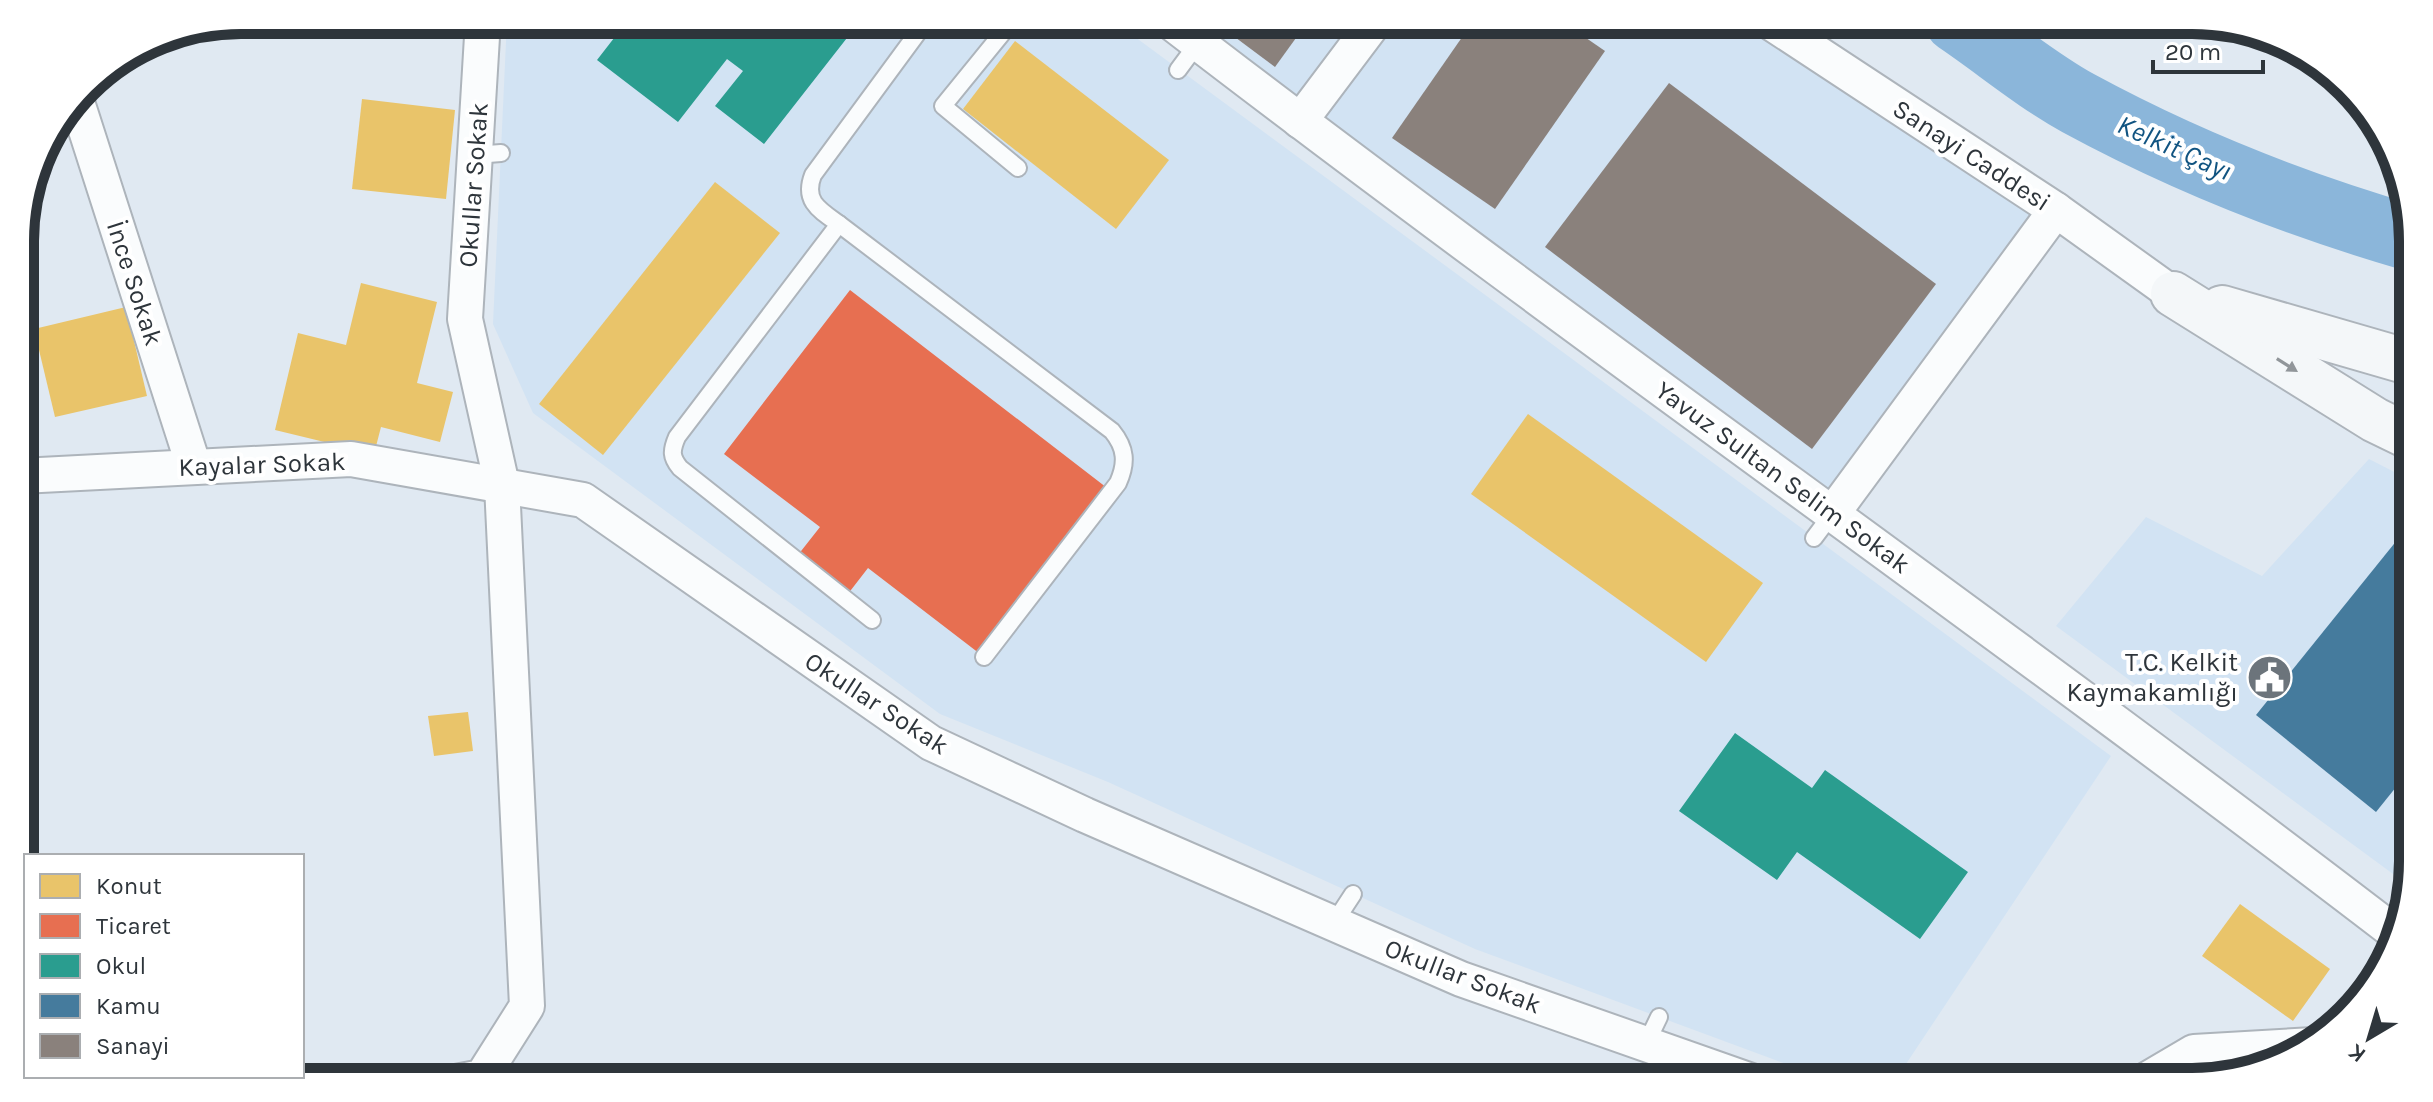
<svg xmlns="http://www.w3.org/2000/svg" width="2433" height="1102" font-family="Karla,sans-serif">
	<rect width="100%" height="100%" fill="#e0e9f2"/>
	<g fill="#d2e3f3">
		<path d="M507,20H1112L2111,756L1894,1082H1835L1475,949L1108,782L940,714L533,413L493,324Z"/>
		<path d="M1168,20H1767L2056,210L1832,514Z"/>
		<path d="M2369,459L2412,481L2413,862L2408,885L2056,626L2146,517L2262,576Z"/>
	</g>
	<g fill="#e9c46a">
		<path d="M1015,41L1169,160L1116,229L963,109Z"/>
		<path d="M362,99L455,110L446,199L352,189Z"/>
		<path d="M715,182L780,233L603,455L539,404Z"/>
		<path d="M361,283L437,302L417,383L453,392L440,442L381,427L374,454L275,430L298,333L346,345Z"/>
		<path d="M126,307L147,396L55,417L34,329Z"/>
		<path d="M1528,414L1763,583L1706,662L1471,494Z"/>
		<path d="M468,712L473,751L434,756L428,716Z"/>
		<path d="M2240,904L2330,969L2293,1021L2202,956Z"/>
	</g>
	<path fill="#e76f51" d="M850,290L1111,491L984,657L868,568L844,599L794,560L820,527L724,454Z"/>
	<g fill="#2a9d8f">
		<path d="M628,20H861L764,144L715,106L743,71L727,59L678,122L597,60Z"/>
		<path d="M1735,733L1812,788L1825,770L1968,872L1920,939L1797,852L1777,880L1679,811Z"/>
	</g>
	<path fill="#457b9d" d="M2406,529L2412,534L2413,766L2376,812L2256,715Z"/>
	<g fill="#8a817c">
		<path d="M1212,20H1309L1275,67Z"/>
		<path d="M1474,20H1560L1605,51L1495,209L1392,138Z"/>
		<path d="M1669,83L1936,284L1812,449L1545,247Z"/>
	</g>
	<g fill="none" stroke-linecap="round" stroke-linejoin="round">
		<path stroke="#8bb6da" stroke-width="66" d="M1957,20C1997,47 2036,80 2078,103C2183,160 2297,205 2411,238"/>
		<defs>
			<g id="service">
				<path d="M1013,20L943,106L1018,168"/>
				<path d="M1178,70L1198,43"/>
				<path d="M475,155L501,153"/>
				<path d="M839,224L1112,431C1126,448 1127,463 1118,483L984,657"/>
				<path d="M1814,538L1832,514"/>
				<path d="M872,620L680,468C671,457 671,451 677,437L839,224C819,210 803,201 813,175L927,20"/>
				<path d="M1334,923L1353,894"/>
				<path d="M1646,1044L1659,1017"/>
			</g>
			<g id="minor">
				<path d="M1168,20C1573,332 1993,624 2398,935"/>
				<path d="M1767,20L2056,210L2173,294"/>
				<path d="M76,99L194,467"/>
				<path d="M1300,121L1376,20"/>
				<path d="M21,476L351,459L583,500L931,743L1085,815L1461,979L1754,1082"/>
				<path d="M1832,514L2056,210"/>
				<path d="M456,1082L482,1077L527,1006L502,485L465,319L483,20"/>
				<path d="M2143,1082L2194,1052L2313,1045"/>
			</g>
			<g id="secondary">
				<path d="M2173,294L2375,420L2412,438"/>
				<path d="M2222,308L2412,363"/>
			</g>
		</defs>
		<use href="#service" stroke="#adb4bb" stroke-width="20"/>
		<use href="#minor" stroke="#adb4bb" stroke-width="38"/>
		<use href="#secondary" stroke="#adb4bb" stroke-width="48"/>
		<use href="#service" stroke="#fafcfd" stroke-width="16"/>
		<use href="#minor" stroke="#fafcfd" stroke-width="34"/>
		<use href="#secondary" stroke="#f4f7f9" stroke-width="44"/>
	</g>
	<defs><path id="oneway-solid" d="M-6-.8H1V-3.2L6.5 0L1 3.2V.8H-6Z" transform="scale(2)"/></defs>
	<use fill="#91969a" href="#oneway-solid" transform="translate(2287 365) rotate(32)"/>
	<defs>
		<symbol id="civic-disc" viewBox="-11 -11 22 22"><circle r="9.5" fill="#6c747b" stroke="#fff"/><path d="M-.6-6.5H3V-4.5H.6V-3L4-1V1h2V6H-6V1h2V-1L-.6-3ZM-1.2 2.5V6h2.4V2.5Z" fill="#fff"/></symbol>
	</defs>
	<g fill-rule="evenodd">
		<use href="#civic-disc" x="2244" y="652" width="51" height="51"/>
	</g>
	<g text-anchor="middle" stroke-width="8" stroke-linejoin="round" paint-order="stroke">
		<g font-size="26" fill="#2e353b" stroke="#fff">
			<text transform="translate(1972 155) rotate(33)" y="9">Sanayi Caddesi</text>
			<text transform="translate(473 185) rotate(-86)" y="9">Okullar Sokak</text>
			<text transform="translate(135 283) rotate(72)" y="9">İnce Sokak</text>
			<text transform="translate(262 464) rotate(-2)" y="9">Kayalar Sokak</text>
			<text transform="translate(1783 477) rotate(36)" y="9">Yavuz Sultan Selim Sokak</text>
			<text transform="translate(877 703) rotate(33)" y="9">Okullar Sokak</text>
			<text transform="translate(1463 976) rotate(21)" y="9">Okullar Sokak</text>
		</g>
		<g font-size="26" fill="#2e353b" stroke="#fff" text-anchor="end">
			<text x="2238" y="671">T.C. Kelkit<tspan x="2238" dy="30">Kaymakamlığı</tspan></text>
		</g>
		<g font-size="28" font-style="italic" fill="#115481" stroke="#fff">
			<text transform="translate(2175 147) rotate(24)" y="10">Kelkit Çayı</text>
		</g>
	</g>
	<path d="M0 0H2433V1102H0ZM241 34H2192A207 207 0 0 1 2399 241V861A207 207 0 0 1 2192 1068H241A207 207 0 0 1 34 861V241A207 207 0 0 1 241 34Z" fill="#fff" fill-rule="evenodd"/>
	<path fill="none" stroke="#2e353b" stroke-width="10" d="M241 34H2192A207 207 0 0 1 2399 241V861A207 207 0 0 1 2192 1068H241A207 207 0 0 1 34 861V241A207 207 0 0 1 241 34Z"/>
	<rect x="24" y="854" width="280" height="224" fill="#ffffff" stroke="#abaeb1" stroke-width="2"/>
	<rect x="40" y="874" width="40" height="24" fill="#e9c46a" stroke="#abaeb1" stroke-width="2"/>
	<text x="96" y="894" font-size="24" fill="#2e353b">Konut</text>
	<rect x="40" y="914" width="40" height="24" fill="#e76f51" stroke="#abaeb1" stroke-width="2"/>
	<text x="96" y="934" font-size="24" fill="#2e353b">Ticaret</text>
	<rect x="40" y="954" width="40" height="24" fill="#2a9d8f" stroke="#abaeb1" stroke-width="2"/>
	<text x="96" y="974" font-size="24" fill="#2e353b">Okul</text>
	<rect x="40" y="994" width="40" height="24" fill="#457b9d" stroke="#abaeb1" stroke-width="2"/>
	<text x="96" y="1014" font-size="24" fill="#2e353b">Kamu</text>
	<rect x="40" y="1034" width="40" height="24" fill="#8a817c" stroke="#abaeb1" stroke-width="2"/>
	<text x="96" y="1054" font-size="24" fill="#2e353b">Sanayi</text>
	<g transform="translate(2369 1038) rotate(218)" stroke="#ffffff" stroke-width="6" paint-order="stroke">
	<path d="M0-6L14 30L0 20L-14 30Z" fill="#2e353b"/>
	<text y="-12" font-size="22" font-weight="bold" text-anchor="middle" fill="#2e353b">K</text>
	</g>
	<path d="M2153 60v12h110v-12" fill="none" stroke="#2e353b" stroke-width="4"/>
	<text x="2165" y="60" font-size="24" fill="#2e353b" stroke="#ffffff" stroke-width="6" paint-order="stroke">20 m</text>
</svg>
